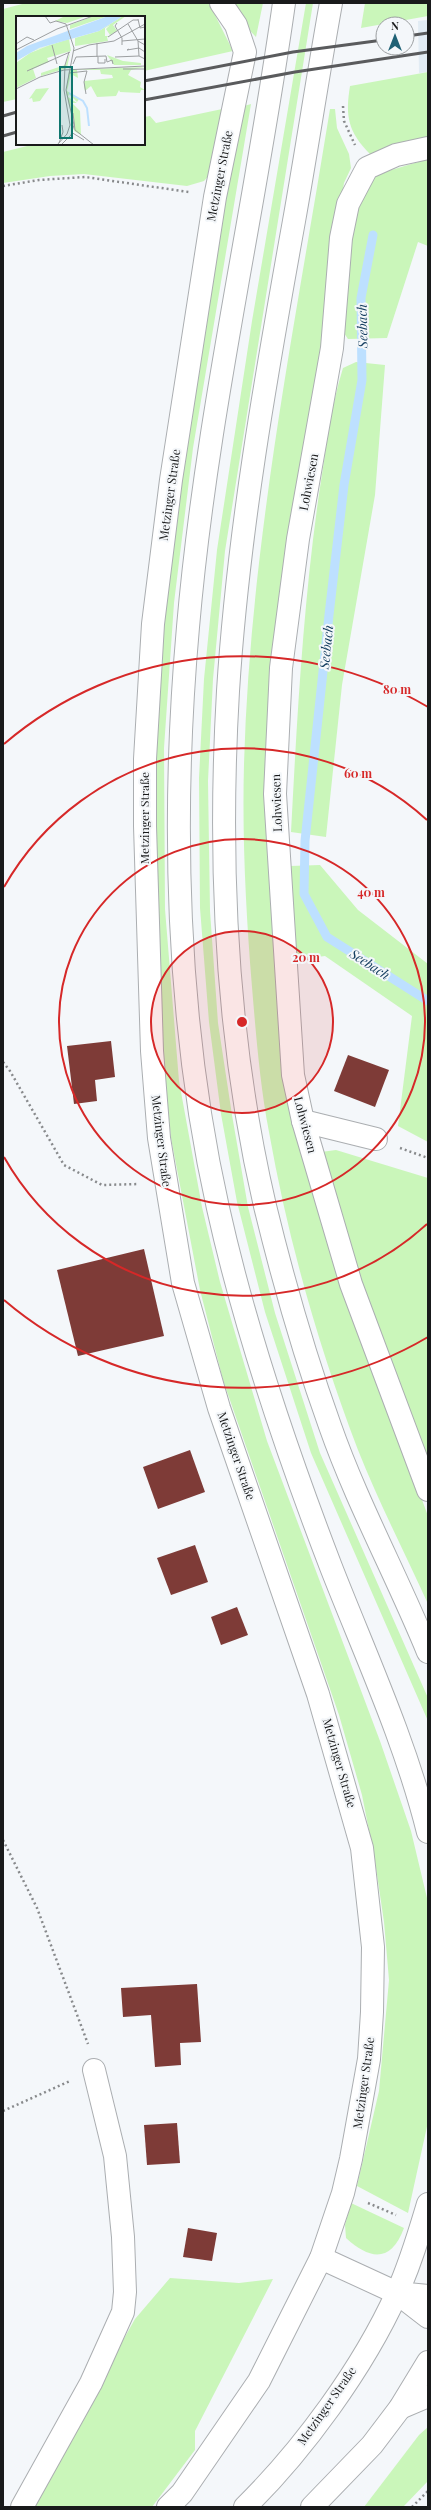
<svg xmlns="http://www.w3.org/2000/svg" width="431" height="2510" font-family="'Playfair Display',serif">
	<rect width="100%" height="100%" fill="#f4f7fa"/>
	<path fill="#e2ecf4" d="M428,20V72L419,73L418,21Z"/>
	<g fill="#caf6ba">
		<path d="M26,3H209L233,51L144,71V17H17V99L3,102V9Z"/>
		<path d="M227,3H263L256,37L233,13Z"/>
		<path d="M306,3H313L225,551L213,679L208,781L210,911L218,1023L232,1115L248,1207L275,1313L320,1453L428,1698V1721L311,1453L265,1312L237,1202L221,1114L209,1022L200,908L199,778L204,679L217,550L252,321Z"/>
		<path d="M365,3H428V16L361,28Z"/>
		<path d="M428,72V140L379,154H370C348,132 345,116 350,86Z"/>
		<path d="M251,104L193,448L174,603L164,748L165,909L179,1081L202,1207L220,1282L267,1441L380,1741L411,1831L427,1898L428,2122L408,2213L357,2186L379,2091L389,1980L384,1922L375,1861L362,1795L339,1715L223,1380L200,1290L171,1138L165,1082L154,911L152,840L161,619L216,246L244,106Z"/>
		<path d="M227,108L215,169L204,181L187,186L84,174L50,176L3,183V152L35,144H144V117L150,116L156,123Z"/>
		<path d="M330,109H335L337,128L349,154L351,168L344,183L332,258L326,337L285,603V1071L391,1416L428,1516V1604C405,1553 379,1503 358,1450C319,1348 288,1240 269,1132C260,1085 256,1035 252,987C246,913 242,839 244,764C250,544 295,326 330,109Z"/>
		<path d="M428,159V246L418,242L387,338L348,339L344,333L351,232L359,191L378,174Z"/>
		<path d="M356,362L385,365L375,495L342,685L326,837L291,832C297,719 303,606 319,494C326,451 330,409 343,368Z"/>
		<path d="M320,865L358,910L428,964V1142L398,1126L412,1016L325,956L295,960L290,866Z"/>
		<path d="M336,1150L428,1178V1469L364,1294L321,1152Z"/>
		<path d="M351,2203L404,2228C391,2263 370,2260 346,2238L345,2225Z"/>
		<path d="M170,2278L239,2283L273,2279L195,2431V2450L152,2507H29L135,2319Z"/>
		<path d="M428,2427V2481L403,2507H364L419,2435Z"/>
	</g>
	<g fill="none" stroke-linecap="round" stroke-linejoin="round">
		<path stroke="#bde0ff" stroke-width="9" d="M373,235L361,298L362,380L344,485L329,615L305,841L304,894L327,937L428,1001"/>
	</g>
	<g fill="#7e3b37">
		<path d="M111,1041L115,1077L95,1080L97,1101L74,1104L67,1046Z"/>
		<path d="M348,1055L389,1070L375,1107L334,1091Z"/>
		<path d="M144,1249L164,1336L78,1356L57,1270Z"/>
		<path d="M190,1450L205,1492L158,1509L143,1467Z"/>
		<path d="M195,1545L208,1582L171,1595L157,1558Z"/>
		<path d="M237,1607L248,1635L221,1645L211,1617Z"/>
		<path d="M197,1984L201,2042L180,2043L181,2065L155,2067L151,2015L123,2017L121,1988Z"/>
		<path d="M177,2123L180,2163L147,2165L144,2125Z"/>
		<path d="M188,2228L217,2233L212,2261L183,2257Z"/>
	</g>
	<g fill="none" stroke-linecap="round" stroke-linejoin="round">
		<defs>
			<g id="minor">
				<path d="M428,148L396,155L367,168L348,204L341,238L332,348L298,539L281,668L275,794L293,1075L303,1121L351,1284L428,1490"/>
				<path d="M303,1121L376,1139"/>
				<path d="M321,2258L397,2293L428,2296"/>
				<path d="M397,2293L428,2317"/>
				<path d="M400,2408L428,2396"/>
				<path d="M22,2507L91,2383L123,2312L125,2292L123,2237L115,2156L94,2070"/>
				<path d="M168,2507L182,2493L259,2381L321,2258L343,2193L351,2159L369,2059L372,2012L373,1947L362,1848L318,1694L219,1408L183,1283L159,1138L152,1051L145,826V759L153,624L171,480L215,197L245,52L236,25L221,3"/>
			</g>
			<g id="major">
				<path d="M284,3C255,211 206,417 188,627C171,817 176,1021 218,1208C245,1330 286,1450 331,1567C365,1654 405,1740 428,1832"/>
				<path d="M331,3C318,75 307,148 294,221C266,376 238,533 228,691C218,862 226,1039 265,1206C283,1280 304,1354 330,1426C357,1503 397,1576 428,1652"/>
				<path d="M245,2507C303,2450 363,2368 397,2293C410,2265 419,2234 428,2204"/>
				<path d="M312,2507L372,2445L400,2408L428,2362"/>
			</g>
		</defs>
		<use href="#minor" stroke="#abaeb1" stroke-width="24"/>
		<use href="#major" stroke="#abaeb1" stroke-width="24"/>
		<g stroke="#888a8c" stroke-width="2.5" stroke-dasharray="2 3" stroke-linecap="butt">
			<path d="M343,106L344,121L355,145"/>
			<path d="M3,186L39,180L85,177L189,192"/>
			<path d="M3,1062L10,1071L64,1165L102,1185L139,1184"/>
			<path d="M400,1148L428,1158"/>
			<path d="M3,1840L37,1908L88,2044"/>
			<path d="M3,2111L70,2081"/>
			<path d="M368,2203L396,2215"/>
			<path d="M412,2507L428,2491"/>
		</g>
		<use href="#minor" stroke="#fff" stroke-width="22"/>
		<use href="#major" stroke="#fff" stroke-width="22"/>
		<g stroke="#5a5b5d" stroke-width="3">
			<path d="M407,36L428,33"/>
			<path d="M144,81L293,52L383,40"/>
			<path d="M144,100L295,72L428,52"/>
			<path d="M3,116L17,112"/>
			<path d="M3,136L17,132"/>
		</g>
	</g>
	<circle cx="242" cy="1022" r="91" fill="#d62828" fill-opacity=".12"/>
	<g fill="none" stroke="#d62828" stroke-width="2">
		<circle cx="242" cy="1022" r="91"/>
		<circle cx="242" cy="1022" r="183"/>
		<path d="M427 1224A274 274 0 0 1 4 1157M4 887A274 274 0 0 1 427 820"/>
		<path d="M428 1337A366 366 0 0 1 4 1300M4 744A366 366 0 0 1 428 707"/>
	</g>
	<g text-anchor="middle" stroke-width="4" stroke-linejoin="round" paint-order="stroke">
		<g font-size="12" fill="#191a1b" stroke="#f4f7fa">
			<text transform="translate(220 176) rotate(-79)" y="4">Metzinger Straße</text>
			<text transform="translate(309 482) rotate(-79)" y="4">Lohwiesen</text>
			<text transform="translate(170 495) rotate(-82)" y="4">Metzinger Straße</text>
			<text transform="translate(277 803) rotate(-92)" y="4">Lohwiesen</text>
			<text transform="translate(145 818) rotate(-90)" y="4">Metzinger Straße</text>
			<text transform="translate(305 1125) rotate(75)" y="4">Lohwiesen</text>
			<text transform="translate(161 1141) rotate(83)" y="4">Metzinger Straße</text>
			<text transform="translate(236 1456) rotate(71)" y="4">Metzinger Straße</text>
			<text transform="translate(339 1763) rotate(74)" y="4">Metzinger Straße</text>
			<text transform="translate(364 2083) rotate(-82)" y="4">Metzinger Straße</text>
			<text transform="translate(327 2406) rotate(-55)" y="4">Metzinger Straße</text>
		</g>
		<g font-size="13" font-style="italic" fill="#143e60" stroke="#f4f7fa">
			<text transform="translate(362 326) rotate(-91)" y="5">Seebach</text>
			<text transform="translate(326 647) rotate(-84)" y="5">Seebach</text>
			<text transform="translate(370 964) rotate(33)" y="5">Seebach</text>
		</g>
	</g>
	<g transform="translate(16 16)">
		<rect width="129" height="129" fill="#f4f7fa"/>
		<path d="M49,0H71L51,7L39,5ZM78,0H92L54,13V9ZM107,0H110L97,9L101,15L94,19L90,13L94,9L89,12V20H94L91,21L92,25L59,30V22L83,15ZM53,23L55,35L31,42L33,46L17,53L20,62L0,72V47L14,37L34,29L14,36L0,45L8,39L18,34ZM54,37L51,52L25,60V57L49,49ZM91,39L107,45L125,47V49H98ZM129,51L115,54L112,59L125,66L124,71L129,74H125L124,77L104,76L103,74L100,80L81,81L75,70L69,75L68,71V65L97,62L96,59L85,58L84,54H61L62,62L55,58L51,75L63,83L61,86L53,78L52,81L61,87H56L64,95L65,119L58,115V104L53,90L50,76L53,54ZM33,72L24,85L17,86L16,82L13,83L20,73Z" fill="#caf6ba"/>
		<path d="M92,0H107L83,15L23,32L0,45V37L11,30Z" fill="#bde0ff"/>
		<path fill="none" stroke="#bde0ff" stroke-width="2" d="M53,77L67,85L71,92L73,110"/>
		<path fill="none" stroke="#9c9fa1" stroke-width="1" d="M29,0L34,7L40,5L50,8M122,3L124,12L129,11M101,7L99,10L106,22V29M112,8L122,25L129,29M92,21L117,4H122M106,25L129,23M122,25L123,40M81,27V41M0,28L11,21L18,24M36,29L41,48M113,33L111,34L123,32L129,36M0,34L41,13L77,0M57,35L73,29L98,25L129,8M82,41V47H89V43M99,41L123,40L129,43M57,48L60,41L90,40L91,46L96,44L97,48M107,53H129M11,55L54,36M53,57L71,55L68,66L70,78M0,73L24,61L48,54L129,50M57,97L59,114L78,129M55,116L68,124M43,127L47,116L46,109M41,129L51,118L54,109L48,74L49,49L53,36M45,129L55,119L58,109L50,74L58,32L50,8"/>
		<path fill="#0f766e" fill-opacity="0.15" stroke="#0f766e" stroke-width="2" d="M44,51H56V122H44Z"/>
		<rect width="129" height="129" fill="none" stroke="#191a1b" stroke-width="2"/>
	</g>
	<circle cx="242" cy="1022" r="6" fill="#d62828" stroke="#f4f7fa" stroke-width="2"/>
	<g font-size="12" text-anchor="middle" font-weight="bold" fill="#d62828" stroke="#f4f7fa" stroke-width="4" stroke-linejoin="round" paint-order="stroke">
		<text x="397" y="694">80 m</text>
		<text x="358" y="778">60 m</text>
		<text x="371" y="897">40 m</text>
		<text x="306" y="962">20 m</text>
	</g>
	<rect width="431" height="2510" fill="none" stroke="#191a1b" stroke-width="8"/>
	<g transform="translate(395 36)"><circle r="19" fill="#f4f7fa" stroke="#9c9fa1"/>
	<path d="M0-3L7 15L0 10L-7 15Z" fill="#1f6175"/>
	<text y="-6" font-size="11" font-weight="bold" text-anchor="middle" fill="#191a1b">N</text>
	</g>
</svg>
